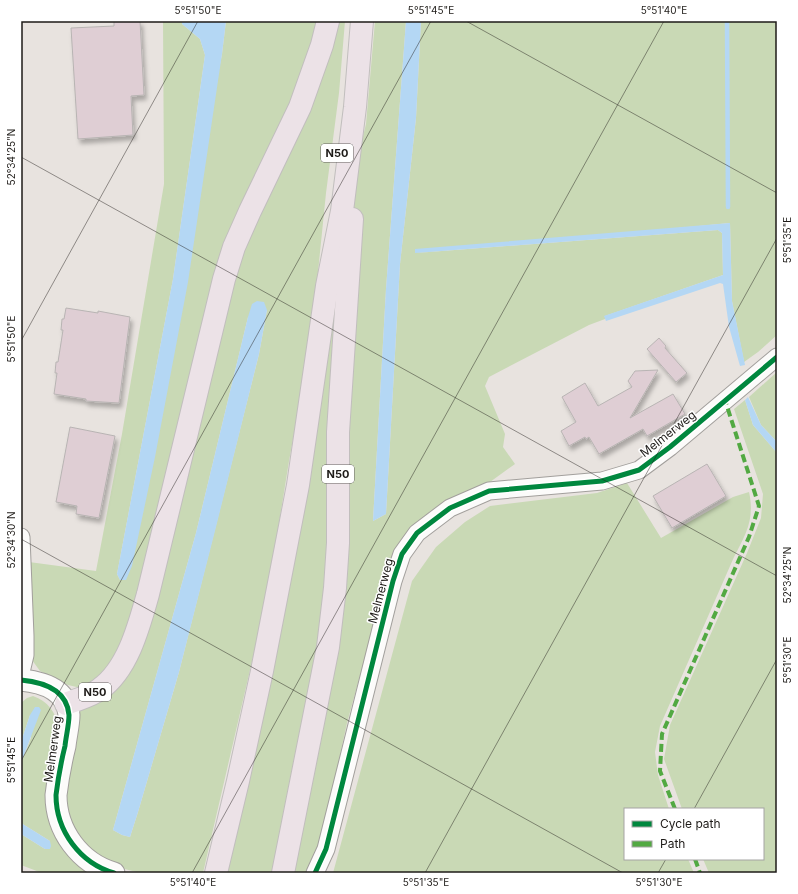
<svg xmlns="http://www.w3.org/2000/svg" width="798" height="894" font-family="Inter,sans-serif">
	<defs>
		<filter id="shadow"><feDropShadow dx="2.5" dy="4.5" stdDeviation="2" flood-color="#0004"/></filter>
	</defs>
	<rect width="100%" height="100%" fill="#e8e3df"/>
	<g fill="#c9d9b5" fill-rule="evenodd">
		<path d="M163,21H182V24L200,39L205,55L173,279L117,574L120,580L222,54L226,21H323L304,84L244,205L133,630L105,677L81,688L68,685L40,671L32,660V647L34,640L30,605L29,562L96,571L122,434L164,184Z"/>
		<path d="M332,21H345L339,93L326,193L311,341L289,461L268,592L203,873H141L112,866L73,836L64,796L80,708L115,684L235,257ZM267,310L259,354L179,672L138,812L130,837L122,835L113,830L196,533L248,317Z"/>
		<path d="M375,21H406L386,289L373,521L386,514L400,264L416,118L421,21H777V335L758,352L744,362L732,301L730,223L416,253L718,230L722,233L723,275L605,316V319L589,325L489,377L485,386L505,434L503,447L515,464L490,482L424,520L373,628L347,723L319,852L314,864L306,873H225L287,600L348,198L366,124Z"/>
		<path d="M777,372V442L761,425L749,397Z"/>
		<path d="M745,400L753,425L777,453V873H709L703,859H763V809H682L664,759L670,725L747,553L761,518L763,494L734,409Z"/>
		<path d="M627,483L661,538L733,497L749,492C755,519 746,534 734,557L660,726L655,752L658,775L669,809H625V859H688L694,873H333L412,581L436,547L465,522L490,506L597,493Z"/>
		<path d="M33,696C48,701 56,713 59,728L55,835L66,853L91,873H42L21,865V834L45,849L50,841L21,823V763L31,738L30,715L21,742V703L27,698Z"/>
	</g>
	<g fill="#b4d7f4">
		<path d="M182,21H226L222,54L188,282L155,457L132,566L126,580H120L117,574L173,279L205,55L200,39L182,24Z"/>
		<path d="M406,21H421L416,118L400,264L386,514L373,521L386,289Z"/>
		<path d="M730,223L732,301L745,365L740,366L729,327L723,284L720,283L606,321L604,316L723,275L722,233L718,230L415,253V249Z"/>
		<path d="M257,301L264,302L267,310L259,354L216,527L179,672L138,812L130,837L122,835L113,830L196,533L248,317L252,304Z"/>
		<path d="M748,397L761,425L777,442V453L753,425L745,400Z"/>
		<path d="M35,707H39L41,710L21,763V742L30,715Z"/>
		<path d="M21,823L50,841L51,846L50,849H45L21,834Z"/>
	</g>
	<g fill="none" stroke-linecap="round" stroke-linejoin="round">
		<path stroke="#b4d7f4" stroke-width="4.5" d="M727,21L728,207"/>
	</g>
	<g fill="#dfced4" stroke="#b8b4b3" filter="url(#shadow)">
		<path d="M114,21H140L144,95L131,96L133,135L78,139L71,28L114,26Z"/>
		<path d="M66,308L98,313V311L130,317L119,403L86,401V399L54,394L57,373H55L56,362H58L63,330H61L62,319H64Z"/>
		<path d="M659,338L666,346L665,348L687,373L676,382L647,349Z"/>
		<path d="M658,370L630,418L673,394L685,414L647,436L643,429L599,454L589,437L586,439L585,437L569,446L561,431L576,422L562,397L585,383L598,406L632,387L628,381L635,371Z"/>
		<path d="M70,427L115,436L99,518L76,514L77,506L56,502Z"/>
		<path d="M707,464L726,496L672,528L653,496Z"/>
	</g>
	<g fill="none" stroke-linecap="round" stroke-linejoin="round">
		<defs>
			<g id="minor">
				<path d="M21,537L25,636V655L21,672"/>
				<path d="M315,873L326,849L393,581L402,554L417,533L450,508L489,491L602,481L639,470L670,447L777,357"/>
			</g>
			<path id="tertiary" d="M21,680C42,682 67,689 69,715C69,725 66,736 65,746C61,762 58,779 56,795C56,831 80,863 114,873"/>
			<g id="trunk">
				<path d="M66,704C77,699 90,697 100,689C128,669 139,626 148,594L224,279L234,247L250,211L300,107L322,45L328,21"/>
				<path d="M216,873L238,781L262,671L298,485L327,286L342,211L355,107L362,21"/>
				<path d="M283,873L328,647L335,588L338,543V432L352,219"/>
			</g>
		</defs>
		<use href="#minor" stroke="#a29f9c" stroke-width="19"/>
		<use href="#tertiary" stroke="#a29f9c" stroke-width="23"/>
		<use href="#trunk" stroke="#c1bebd" stroke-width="24"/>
		<use href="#minor" stroke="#fcfbfa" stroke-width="17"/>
		<use href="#tertiary" stroke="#fcfbfa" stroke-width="21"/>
		<use href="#trunk" stroke="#ece2e7" stroke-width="22"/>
		<g stroke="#52a942" stroke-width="4" stroke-dasharray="8 4" stroke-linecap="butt">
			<path d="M675,809L660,771L662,734L749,537L759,506L725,400"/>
			<path d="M695,859L700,873"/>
		</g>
		<defs>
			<g id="cycleway">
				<path d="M21,680C42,682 67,689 69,715C69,725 66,736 65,746C61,762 58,779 56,795C56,831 80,863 114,873"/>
				<path d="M315,873L326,849L393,581L402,554L417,533L450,508L489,491L602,481L639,470L670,447L777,357"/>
			</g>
		</defs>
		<use href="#cycleway" stroke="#fff" stroke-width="8"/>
		<use href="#cycleway" stroke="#00873e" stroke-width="5"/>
	</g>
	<path fill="none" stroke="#1e1b18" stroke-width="1" stroke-opacity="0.45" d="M466,21L777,193M21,157L777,576M21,341L198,21M21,539L623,873M21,761L431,21M694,809L777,659M192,873L664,21M425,873L777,238M658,873L666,859"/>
	<g text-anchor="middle" stroke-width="3" stroke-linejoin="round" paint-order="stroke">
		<g fill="#fff" stroke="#625f5d" stroke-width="1">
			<rect x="321" y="144" width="32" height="18" rx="3"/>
			<rect x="322" y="465" width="32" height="18" rx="3"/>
			<rect x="79" y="683" width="32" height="18" rx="3"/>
		</g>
		<g font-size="11" font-weight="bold" fill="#1e1b18">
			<text x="337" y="157">N50</text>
			<text x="338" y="478">N50</text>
			<text x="95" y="696">N50</text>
		</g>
		<g font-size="12" fill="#1e1b18" stroke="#fff">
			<text transform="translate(668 434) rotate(-38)" y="4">Melmerweg</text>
			<text transform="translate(381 591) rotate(-75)" y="4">Melmerweg</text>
			<text transform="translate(53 749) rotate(-82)" y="4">Melmerweg</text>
		</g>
	</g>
	<rect width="798" height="894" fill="none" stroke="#ffffff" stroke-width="44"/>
	<rect x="624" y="808" width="140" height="52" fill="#ffffff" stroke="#a5a4a3"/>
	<rect x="632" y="821" width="20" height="6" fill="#00873e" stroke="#a5a4a3"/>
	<text x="660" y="828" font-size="12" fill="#1e1b18">Cycle path</text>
	<rect x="632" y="841" width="20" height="6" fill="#52a942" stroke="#a5a4a3"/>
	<text x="660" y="848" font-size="12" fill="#1e1b18">Path</text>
	<rect x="22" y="22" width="754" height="850" fill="none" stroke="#1e1b18" stroke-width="1.5"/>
	<g font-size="10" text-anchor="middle" fill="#1e1b18">
		<text x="198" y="14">5°51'50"E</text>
		<text x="431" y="14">5°51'45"E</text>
		<text x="664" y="14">5°51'40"E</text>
		<text transform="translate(11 157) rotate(-90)" y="4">52°34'25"N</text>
		<text transform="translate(787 240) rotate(-90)" y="4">5°51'35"E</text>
		<text transform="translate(11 339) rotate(-90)" y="4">5°51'50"E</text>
		<text transform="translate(11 540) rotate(-90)" y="4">52°34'30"N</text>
		<text transform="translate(787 575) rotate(-90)" y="4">52°34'25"N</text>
		<text transform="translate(787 660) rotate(-90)" y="4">5°51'30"E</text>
		<text transform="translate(11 760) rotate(-90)" y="4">5°51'45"E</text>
		<text x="193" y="886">5°51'40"E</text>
		<text x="426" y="886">5°51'35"E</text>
		<text x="659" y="886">5°51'30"E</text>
	</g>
</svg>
